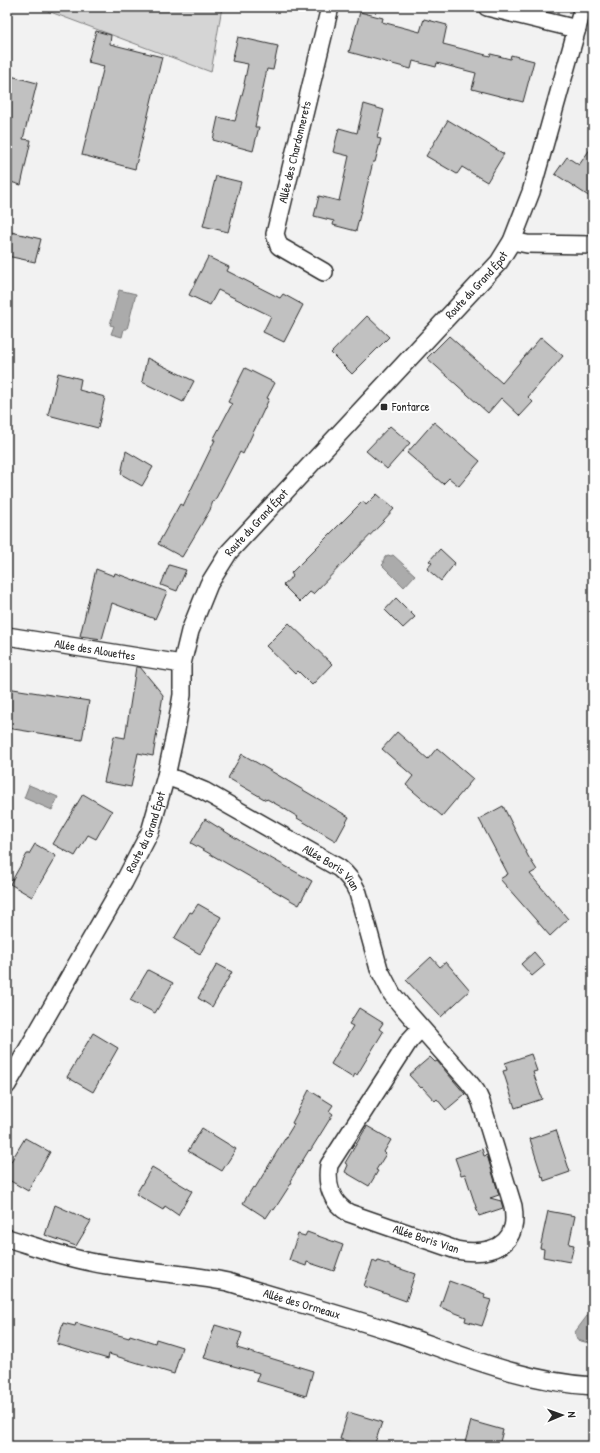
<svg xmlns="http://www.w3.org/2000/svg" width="600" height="1453" font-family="'Patrick Hand',sans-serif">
	<rect width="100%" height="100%" fill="#f2f2f2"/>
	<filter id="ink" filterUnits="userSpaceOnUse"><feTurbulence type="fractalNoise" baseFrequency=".025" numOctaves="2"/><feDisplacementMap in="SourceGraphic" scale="8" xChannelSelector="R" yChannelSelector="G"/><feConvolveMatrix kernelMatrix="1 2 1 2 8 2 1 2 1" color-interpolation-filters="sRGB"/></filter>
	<g filter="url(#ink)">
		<path fill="#d5d5d5" stroke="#808080" d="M37,7H222L211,72Z"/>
		<g fill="#ababab" stroke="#787878">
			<path d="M119,290L136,294L127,329H124L122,337L111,334L114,326L110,325Z"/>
			<path d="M388,555L391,556L393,555L415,575L404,587L382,565L384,563L383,561L385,557Z"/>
			<path d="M29,785L58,797L52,810L24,798Z"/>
			<path d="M593,1308V1344L577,1340L575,1332Z"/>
		</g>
		<g fill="#c1c1c1" stroke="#2b2b2b">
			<path d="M360,12L383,18L382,22L420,32L424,19L447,25L443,44L490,56L491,54L510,59L511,55L534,61L523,102L472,89L476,73L437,63L436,67L413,61L411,69L349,52Z"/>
			<path d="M96,31L111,35L110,44L162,57L135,169L82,155L104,66L88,62Z"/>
			<path d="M238,37L278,46L273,70L267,69L255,127H259L253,151L213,140L218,117L235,121L245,84H244L248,64L232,61Z"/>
			<path d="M7,75L37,83L23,139L31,140L21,185L7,181Z"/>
			<path d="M364,104L384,110L377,138L381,139L375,162H373L356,231L333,225L334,221L314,216L319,196L339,201L349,156L333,152L339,128L357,133Z"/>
			<path d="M448,120L504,154L487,182L462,167L457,174L426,156Z"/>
			<path d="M593,145V199L555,174L567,157L579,165Z"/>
			<path d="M216,176L241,182L228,232L203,226Z"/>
			<path d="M7,231L41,239L35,262L7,256Z"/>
			<path d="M208,257L229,267L227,271L280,298L283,294L303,305L284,342L263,332L271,316L218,290L210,305L189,295Z"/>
			<path d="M367,316L389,337L352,374L331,353Z"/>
			<path d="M449,336L502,383L541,337L563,356L528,397L533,402L520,416L501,398L488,413L427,358Z"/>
			<path d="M147,358L194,381L183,402L142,382Z"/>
			<path d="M245,368L275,383L267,398L269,399L243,454L240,452L214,502L213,501L210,510L182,557L158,544L180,504L183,506L215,440H213L232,404L228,402Z"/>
			<path d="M58,373L81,379L79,390L105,397L98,428L48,415Z"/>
			<path d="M434,422L480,461L459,486L449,478L443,484L407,453Z"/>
			<path d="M390,426L410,443L387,469L366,451Z"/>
			<path d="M126,451L153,467L142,486L121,474Z"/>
			<path d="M377,494L394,509L383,521H384L313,594L310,592L300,602L283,585L293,576L291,573L363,501L366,505Z"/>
			<path d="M440,549L455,563L441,581L427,569L432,563L429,561Z"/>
			<path d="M169,565L186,570L177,591L161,585Z"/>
			<path d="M96,569L114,576L115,573L167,592L155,619L112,603L102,639L80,636Z"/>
			<path d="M396,598L415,617L403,628L385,610Z"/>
			<path d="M289,623L332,664L312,685L298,671L295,674L266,646Z"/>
			<path d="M136,667H140L163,695L153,756L138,753L131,787L104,782L114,736L125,738Z"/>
			<path d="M7,688L89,701L82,740L7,728Z"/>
			<path d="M397,732L428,759L437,748L473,779L442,816L406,785L413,776L382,749Z"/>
			<path d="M242,754L349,817L336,841L297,818L298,817L283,808L267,799L266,800L228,778Z"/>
			<path d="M83,794L112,811L96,839L88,835L75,856L53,844Z"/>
			<path d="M503,806L528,856L537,870L530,874L568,919L550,936L500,879L508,874L479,819Z"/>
			<path d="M205,819L242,842L312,881L299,905L191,843Z"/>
			<path d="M35,844L56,856L32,897L10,884L27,854H29Z"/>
			<path d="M198,904L221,917L200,954L174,939L190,912L192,913Z"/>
			<path d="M534,952L545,965L532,976L521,964Z"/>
			<path d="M431,957L440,967L446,962L470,990L441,1017L406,980Z"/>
			<path d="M217,964L232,972L212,1007L198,998Z"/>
			<path d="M148,970L173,983L155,1013L130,1000Z"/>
			<path d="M359,1008L383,1023L379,1029L383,1032L357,1075L355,1074L353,1078L331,1064L353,1026L349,1024Z"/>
			<path d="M93,1033L118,1048L93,1092L67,1077Z"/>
			<path d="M531,1054L537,1071L533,1072L542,1099L515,1108L503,1071L507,1070L505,1063Z"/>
			<path d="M430,1057L435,1062L437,1061L465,1094L446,1110L437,1099L435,1101L422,1087L421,1088L409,1075Z"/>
			<path d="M309,1090L333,1105L329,1111L333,1114L310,1151L309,1150L290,1181L292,1182L274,1210L272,1209L266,1218L243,1203L253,1187L255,1188L294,1124L292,1123Z"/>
			<path d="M367,1126L391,1140L384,1152L386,1154L376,1170L378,1171L369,1186L345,1172L348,1165L345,1163Z"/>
			<path d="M202,1128L236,1149L222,1171L188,1151Z"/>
			<path d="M556,1130L570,1172L544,1181L543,1176L542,1177L530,1139Z"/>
			<path d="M25,1138L50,1152L28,1191L7,1179V1168Z"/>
			<path d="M482,1149L484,1156L487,1155L499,1195L490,1198L501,1201L503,1208L479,1216L465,1174L461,1175L455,1158Z"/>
			<path d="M152,1167L192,1191L178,1215L165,1206L163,1210L136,1194Z"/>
			<path d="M55,1205L91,1221L76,1246L45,1235Z"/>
			<path d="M548,1211L575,1216L569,1244L574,1245L570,1262L543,1257L544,1249L540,1248Z"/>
			<path d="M307,1232L343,1245L334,1271L307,1262L306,1266L289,1260L298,1234L305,1236Z"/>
			<path d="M373,1261L377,1263L378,1261L415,1274L406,1301L364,1286Z"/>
			<path d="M449,1281L485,1294L484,1298L491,1300L482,1326L465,1321L466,1317L440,1307Z"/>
			<path d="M63,1323L75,1326L76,1323L129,1338L130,1335L155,1343L156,1339L182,1347L174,1374L109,1354L108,1359L57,1344Z"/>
			<path d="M215,1325L242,1333L237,1348L313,1371L306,1396L256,1381L259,1373L204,1358Z"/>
			<path d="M348,1412L382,1422L374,1446H365L340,1439Z"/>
			<path d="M471,1421L503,1430L499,1446H464Z"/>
		</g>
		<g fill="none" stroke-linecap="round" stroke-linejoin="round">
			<defs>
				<g id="minor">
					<path d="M487,7L577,29"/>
					<path d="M512,241L527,244L593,245"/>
					<path id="s1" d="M324,272L279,246L275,234L330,7"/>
					<path id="s2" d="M7,636L182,664"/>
					<path id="s3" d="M166,776L180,781L204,791L339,868C348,875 353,882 358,893L379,969L392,994L401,1005L468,1081L476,1091L481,1102L513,1206C514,1213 515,1220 513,1227C507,1253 476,1254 456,1250L349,1213C331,1203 326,1184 329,1165L409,1041L421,1028"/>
					<path id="s4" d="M7,1085L124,882L150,832L166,776L176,730L182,695V664L190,631L209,584L229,552L499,262L512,241L531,192L583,7"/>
					<path id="s5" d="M7,1238C40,1248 73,1260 107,1265C147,1272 188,1274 228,1282C283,1299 339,1314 394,1332C459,1354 523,1382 593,1386"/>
				</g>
			</defs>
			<use href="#minor" stroke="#2b2b2b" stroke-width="20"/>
			<use href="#minor" stroke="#fff" stroke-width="17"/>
		</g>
	</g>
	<rect fill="#2b2b2b" stroke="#fff" stroke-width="1.5" x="380" y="403" width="8" height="8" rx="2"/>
	<g text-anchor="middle" stroke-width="4" stroke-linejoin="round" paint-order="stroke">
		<g font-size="12" fill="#2b2b2b" stroke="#fff">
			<text dy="4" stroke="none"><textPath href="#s1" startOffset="149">Allée des Chardonnerets</textPath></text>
			<text dy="4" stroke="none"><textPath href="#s4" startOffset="949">Route du Grand Épot</textPath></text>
			<text dy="4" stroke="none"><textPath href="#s4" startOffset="625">Route du Grand Épot</textPath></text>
			<text dy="4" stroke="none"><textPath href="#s2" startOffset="89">Allée des Alouettes</textPath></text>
			<text dy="4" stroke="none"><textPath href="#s4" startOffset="289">Route du Grand Épot</textPath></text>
			<text dy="4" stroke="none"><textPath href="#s3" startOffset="190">Allée Boris Vian</textPath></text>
			<text transform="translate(426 1239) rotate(18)" y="4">Allée Boris Vian</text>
			<text dy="4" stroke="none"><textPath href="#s5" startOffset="303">Allée des Ormeaux</textPath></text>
		</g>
		<g font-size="12" fill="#2b2b2b" stroke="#fff" text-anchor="start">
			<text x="392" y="411">Fontarce</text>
		</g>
	</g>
	<rect width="600" height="1453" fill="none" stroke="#fff" stroke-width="24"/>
	<rect x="12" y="12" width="576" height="1429" fill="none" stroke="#2b2b2b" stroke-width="1.5" filter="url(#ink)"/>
	<g transform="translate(562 1415) rotate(88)" stroke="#ffffff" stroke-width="3" paint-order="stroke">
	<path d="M0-3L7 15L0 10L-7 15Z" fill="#2b2b2b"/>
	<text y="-6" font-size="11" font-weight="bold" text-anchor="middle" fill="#2b2b2b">N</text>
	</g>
</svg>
